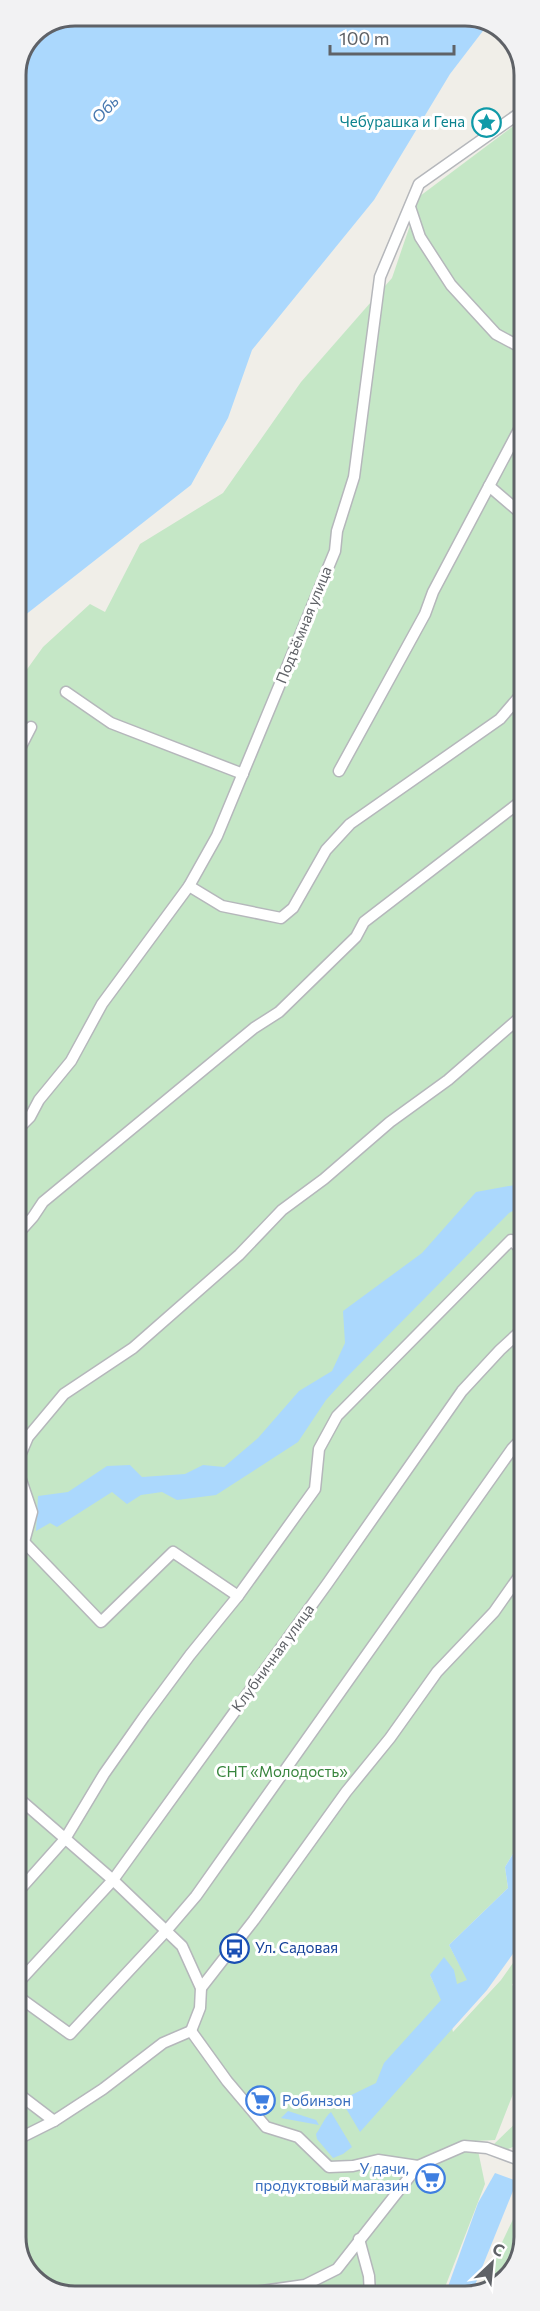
<svg xmlns="http://www.w3.org/2000/svg" width="540" height="2311" font-family="Commissioner,sans-serif">
	<rect width="100%" height="100%" fill="#f0eee8"/>
	<g fill="#c5e7c6">
		<path d="M524,118L525,1834L505,1867L508,1888L449,1945L468,1980L457,1985L430,1975L449,2015L453,2032L501,1980L525,1946V1966L512,1985L525,1992V2063L495,2140L476,2141L485,2184L442,2295L67,2296L33,2279L16,2248L15,686L43,647L90,604L105,612L140,544L223,493L301,382L392,278L420,196Z"/>
		<path d="M525,2114C525,2133 525,2144 505,2150L492,2146Z"/>
		<path d="M525,2194V2237L510,2276L477,2295Z"/>
	</g>
	<g fill="#abd8fd">
		<path d="M74,15H473L489,23L450,74L374,200L252,350L228,418L191,485L15,623V74L33,32Z"/>
		<path d="M524,1178V1205L509,1213L345,1379L326,1400L298,1442L216,1495L177,1500L162,1492L141,1495L127,1504L112,1492L57,1527L50,1523L36,1531L38,1496L68,1492L107,1466L130,1465L142,1477L185,1474L203,1465L224,1467L258,1438L299,1391L332,1371L345,1343L343,1311L422,1253L476,1192L520,1184Z"/>
		<path d="M525,1834V1937L487,1990L360,2132L341,2100L376,2083L384,2063L441,2000L430,1975L444,1957L454,1970L457,1984L467,1980L449,1945L508,1888L505,1867Z"/>
		<path d="M288,2111L316,2120L319,2125L281,2118Z"/>
		<path d="M331,2112L352,2147L343,2154L333,2158L317,2139L316,2134C322,2126 324,2118 331,2112Z"/>
		<path d="M495,2173L517,2181L471,2295H445L478,2203Z"/>
	</g>
	<g fill="none" stroke-linecap="round" stroke-linejoin="round">
		<defs>
			<g id="minor">
				<path d="M410,207L420,237L451,285L496,334L524,349"/>
				<path d="M489,486L524,516"/>
				<path d="M66,692L111,723L243,774"/>
				<path d="M15,758L31,727"/>
				<path d="M339,771L425,614L433,592L524,420"/>
				<path d="M189,886L222,906L281,918L293,908L326,850L350,824L500,719L524,691"/>
				<path d="M16,1131L30,1117L39,1100L71,1061L102,1004L189,886L217,836L335,551L337,531L354,477L380,277L419,184L524,110"/>
				<path d="M16,1236L33,1217L43,1202L254,1028L279,1012L356,937L364,922L524,799"/>
				<path d="M16,1465L28,1437L64,1394L133,1348L239,1255L282,1210L324,1179L390,1122L448,1080L524,1014"/>
				<path d="M16,1465L32,1512L24,1542L16,1547"/>
				<path d="M24,1542L101,1622L173,1552L238,1596"/>
				<path d="M16,1796L113,1880L182,1946L201,1988L200,2008L191,2031"/>
				<path d="M16,1894L65,1839L104,1774L144,1717L190,1655L238,1596L315,1489L319,1449L337,1416L511,1240L525,1253"/>
				<path d="M16,1985L113,1880L327,1584L462,1391L500,1350L525,1327"/>
				<path d="M201,1988L254,1920L346,1792L390,1738L437,1672L494,1612L525,1568"/>
				<path d="M16,1995L70,2034L166,1931L196,1896L512,1449L525,1435"/>
				<path d="M191,2031L227,2081L266,2127L298,2137L329,2167L353,2166L378,2160L418,2166"/>
				<path d="M16,2092L54,2121"/>
				<path d="M16,2140L54,2121L103,2089L163,2043L191,2031"/>
				<path d="M359,2239L369,2276L370,2295"/>
				<path d="M234,2295L305,2285L337,2269L418,2166L464,2146L487,2148L525,2162"/>
			</g>
		</defs>
		<use href="#minor" stroke="#b5b7bb" stroke-width="13"/>
		<use href="#minor" stroke="#fff" stroke-width="10"/>
	</g>
	<defs>
		<symbol id="sight-ring" viewBox="-11 -11 22 22"><circle r="9.5" fill="#fff" stroke="#0f9aa8" stroke-width="1.5"/><path d="M0-6L1.8-2.2L6-1.7L2.9 1.2L3.7 5.4L0 3.3L-3.7 5.4L-2.9 1.2L-6-1.7L-1.8-2.2Z" fill="#0f9aa8"/></symbol>
		<symbol id="bus-ring" viewBox="-11 -11 22 22"><circle r="9.5" fill="#fff" stroke="#1a4fb4" stroke-width="1.5"/><path d="M-5-6H5V4H4V6H2V4H-2V6H-4V4H-5ZM-3.5-4V0h7V-4ZM-3.5 1.2v1.5H-2V1.2ZM2 1.2v1.5H3.5V1.2Z" fill="#1a4fb4"/></symbol>
		<symbol id="supermarket-ring" viewBox="-11 -11 22 22"><circle r="9.5" fill="#fff" stroke="#3f7fe0" stroke-width="1.5"/><path d="M-6-5.5h2.5l.6 2H6L4.5 2H-2.5L-4.4-4H-6ZM-1.5 3.2a1.3 1.3 0 1 0 .1 0ZM3 3.2a1.3 1.3 0 1 0 .1 0Z" fill="#3f7fe0"/></symbol>
	</defs>
	<g fill-rule="evenodd">
		<use href="#sight-ring" x="470" y="106" width="33" height="33"/>
		<use href="#bus-ring" x="218" y="1932" width="33" height="33"/>
		<use href="#supermarket-ring" x="244" y="2084" width="33" height="33"/>
		<use href="#supermarket-ring" x="414" y="2162" width="33" height="33"/>
	</g>
	<g text-anchor="middle" stroke-width="6" stroke-linejoin="round" paint-order="stroke">
		<g font-size="15" fill="#0d838f" stroke="#fff" text-anchor="end">
			<text x="465" y="127">Чебурашка и Гена</text>
		</g>
		<g font-size="15" fill="#5f6267" stroke="#fff">
			<text transform="translate(304 625) rotate(-68)" y="5">Подъёмная улица</text>
			<text transform="translate(273 1658) rotate(-54)" y="5">Клубничная улица</text>
		</g>
		<g font-size="15" fill="#38853d" stroke="#fff">
			<text x="282" y="1777">СНТ «Молодость»</text>
		</g>
		<g font-size="15" fill="#164399" stroke="#fff" text-anchor="start">
			<text x="255" y="1953">Ул. Садовая</text>
		</g>
		<g font-size="15" fill="#366cbe" stroke="#fff" text-anchor="start">
			<text x="282" y="2106">Робинзон</text>
			<text x="409" y="2174" text-anchor="end">У дачи,<tspan x="409" dy="17">продуктовый магазин</tspan></text>
		</g>
		<g font-size="16" font-style="italic" fill="#4778af" stroke="#fff">
			<text transform="translate(105 109) rotate(-46)" y="6">Обь</text>
		</g>
	</g>
	<path d="M0 0H540V2311H0ZM75 26H465A49 49 0 0 1 514 75V2237A49 49 0 0 1 465 2286H75A49 49 0 0 1 26 2237V75A49 49 0 0 1 75 26Z" fill="#f2f2f3" fill-rule="evenodd"/>
	<path fill="none" stroke="#5f6267" stroke-width="3" d="M75 26H465A49 49 0 0 1 514 75V2237A49 49 0 0 1 465 2286H75A49 49 0 0 1 26 2237V75A49 49 0 0 1 75 26Z"/>
	<g transform="translate(492 2263) rotate(26)" stroke="#ffffff" stroke-width="4.5" paint-order="stroke">
	<path d="M0-4.5L10 22L0 15L-10 22Z" fill="#5f6267"/>
	<text y="-9" font-size="16" font-weight="bold" text-anchor="middle" fill="#5f6267">С</text>
	</g>
	<path d="M330 45v9h124v-9" fill="none" stroke="#5f6267" stroke-width="3"/>
	<text x="339" y="45" font-size="18" fill="#5f6267" stroke="#ffffff" stroke-width="4.5" paint-order="stroke">100 m</text>
</svg>
